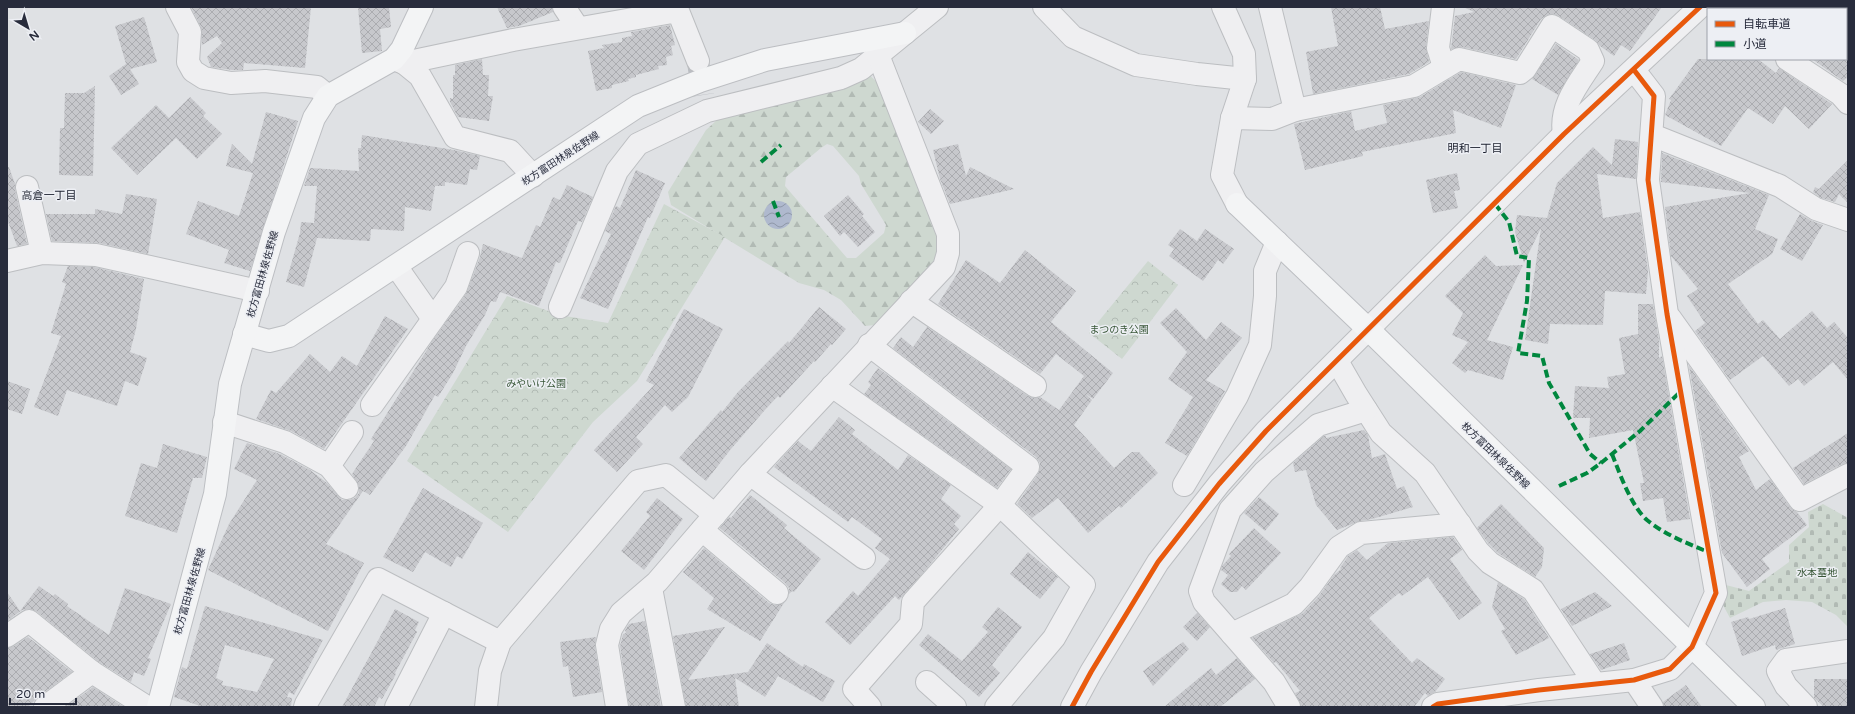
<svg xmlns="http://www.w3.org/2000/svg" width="1855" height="714" font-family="'Varela Round','Noto Sans JP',sans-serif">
	<defs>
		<pattern id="forest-firs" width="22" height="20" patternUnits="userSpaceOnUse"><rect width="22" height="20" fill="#ced8d0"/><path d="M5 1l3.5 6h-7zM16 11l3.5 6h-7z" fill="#b1bab4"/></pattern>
		<pattern id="cemetery-stones" width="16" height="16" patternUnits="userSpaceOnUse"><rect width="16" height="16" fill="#ced8d0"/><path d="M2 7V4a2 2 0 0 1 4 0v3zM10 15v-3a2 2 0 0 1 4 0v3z" fill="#b1bab4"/></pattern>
		<pattern id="park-crowns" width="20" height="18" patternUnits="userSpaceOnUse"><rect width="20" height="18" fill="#ced8d0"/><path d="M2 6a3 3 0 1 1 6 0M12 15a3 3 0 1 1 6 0" fill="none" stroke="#b1bab4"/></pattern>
		<pattern id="water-waves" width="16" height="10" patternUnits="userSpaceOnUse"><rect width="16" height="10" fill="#afb9ce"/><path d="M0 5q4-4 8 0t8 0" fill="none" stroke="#8e97a8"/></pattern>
		<pattern id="building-cross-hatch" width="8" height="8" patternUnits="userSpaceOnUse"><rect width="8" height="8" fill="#c7c8cc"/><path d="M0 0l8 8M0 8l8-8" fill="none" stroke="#abacb0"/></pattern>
	</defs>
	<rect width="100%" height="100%" fill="#dfe1e4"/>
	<path fill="url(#forest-firs)" fill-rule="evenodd" d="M867,73L887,91L938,237V254L931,265L875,325L865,326L841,300L824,290L799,283L671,205L668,192L706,130L717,120L759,107L844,89ZM827,144L833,146L859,176L861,184L886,225L884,233L856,258H847L785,186L786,177L821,148Z"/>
	<path fill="url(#cemetery-stones)" d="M1823,504L1848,518V627L1836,615L1812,602L1786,600L1763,602L1730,618L1723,605L1722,584L1749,591L1789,562V545L1809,527L1808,512Z"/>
	<g fill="url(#park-crowns)">
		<path d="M664,204L725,237L637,381L593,422L508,532L407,461L507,296L559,315L608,323Z"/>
		<path d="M1148,261L1178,285L1122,359L1089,333Z"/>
	</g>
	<circle fill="url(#water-waves)" cx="778" cy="215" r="14"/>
	<g fill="url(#building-cross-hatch)" fill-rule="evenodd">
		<path d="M191,7H311L305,68L244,63L243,70H232L211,67L207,57L222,43L217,36L202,45L201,27Z"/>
		<path d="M358,7H389L391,27L380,29L382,51L362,53Z"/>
		<path d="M497,7H552L553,12L519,26L507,28Z"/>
		<path d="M1331,7H1380L1385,29L1429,21L1426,47L1429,62L1409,74L1313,94L1306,52L1338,46Z"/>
		<path d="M1463,7H1662L1630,51L1621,45L1614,56L1600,46L1595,40L1559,16L1553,14L1547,15L1541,19L1516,59L1462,47L1451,49L1455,16L1474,12Z"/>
		<path d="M144,17L157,62L130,69L139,84L121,95L109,76L126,64L115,26Z"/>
		<path d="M670,25L675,45L671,46L673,55L666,57L667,65L658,66L659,69L636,75V77L628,79L629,81L612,85V88L596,91L588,51L604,48L602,45L622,42V38L632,36L631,32Z"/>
		<path d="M1556,44L1579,60L1558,95L1532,79Z"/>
		<path d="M482,59L483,75H489L488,96H493L489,121L458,117L450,102V98L453,99V75H455V65Z"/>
		<path d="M1698,59H1758L1776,73L1779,68L1832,104L1809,129L1785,106L1773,124L1748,108L1721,146L1665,115L1671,100L1669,99Z"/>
		<path d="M1812,59H1848V77L1843,81Z"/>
		<path d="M1461,72L1516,85L1501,128L1453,110L1456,133L1362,152L1363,156L1305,170L1294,124L1351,111L1355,131L1387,123L1383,105L1420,97Z"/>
		<path d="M95,86L93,176L59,175L60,128H64L65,93H84Z"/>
		<path d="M190,97L206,113L203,116L222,134L197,159L176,138L137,175L111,148L156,105L169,118Z"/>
		<path d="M930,109L944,121L931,134L918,122Z"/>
		<path d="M266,112L298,121L250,271L224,263L229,250L186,234L198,201L239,216L253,173L226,166L232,144L252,164Z"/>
		<path d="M362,135L454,150L480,156L477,170L470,169L467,185L445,182V186H435L431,211L405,207L404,231L371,229L370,241L317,238L304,287L286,282L300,233L301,222L314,223L317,186H304L310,168L359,171L358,148H361Z"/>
		<path d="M1615,139L1638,142L1636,179L1597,174L1603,218L1640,212L1648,271L1646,294L1605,291L1603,325L1550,324L1548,344L1525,340L1541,228L1524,263L1515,232L1517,215L1547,218L1557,183L1593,147L1612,165Z"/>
		<path d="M958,144L966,176L970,167L1014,189L950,204L940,179L933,150Z"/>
		<path d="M1662,153L1769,195L1755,229L1778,239L1772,254L1728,284L1758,324L1763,320L1780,339L1812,311L1827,328L1834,322L1848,338V380L1833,362L1804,386L1798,379L1789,386L1763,356L1730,380L1695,331L1705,323L1687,296L1698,289L1671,256L1665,207L1750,193L1661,182Z"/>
		<path d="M1848,160V203L1839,194L1835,202L1821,198L1813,192L1815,187L1819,189Z"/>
		<path d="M9,167L15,184V190L27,244L17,246L7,219V168Z"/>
		<path d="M636,170L665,183L650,218L648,217L608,309L580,298L611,234L605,231L616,206L620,208Z"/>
		<path d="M1457,173L1460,190L1454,191L1458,208L1433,213L1426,180Z"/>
		<path d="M567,185L593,197L582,222L578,221L560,263L556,262L539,306L500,292L496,302L491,301L485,315L466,346L453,373L438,397L435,395L406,446L370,495L363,491L326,544L364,563L328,631L208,570L229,524L257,480L234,469L247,443L280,454L310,470L327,483L342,500H349L355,498L359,493V486L352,474L374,441L371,439L433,340L466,294L480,257L483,244L522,258L536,225L540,227L553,197L560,200Z"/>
		<path d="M126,194L157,199L148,254L99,243L52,241L46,214H95V209L122,214Z"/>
		<path d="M848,195L864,214L862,216L875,232L858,247L844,232L840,236L824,216Z"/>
		<path d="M1800,214L1812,221L1823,225L1802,261L1780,249Z"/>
		<path d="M1180,229L1197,241L1205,229L1234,249L1223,264L1218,260L1203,281L1169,256L1174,249L1168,245Z"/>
		<path d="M1025,250L1076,291L1051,322L1113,373L1093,399L1086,394L1092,400L1074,425L1114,468L1132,452H1139L1158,473L1121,508L1119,506L1088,533L1058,498L1032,518L1017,504L1038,474L1040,468V463L1036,457L893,348L901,337L913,347L927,327L1028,396L1034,398L1040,397L1059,410L1084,376L1056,354L1040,374L938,304L966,260L1000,283Z"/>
		<path d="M1485,255L1496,266L1523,265L1487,340L1513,347L1503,380L1468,370L1465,373L1452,363L1468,342L1452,335L1463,313L1445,296Z"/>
		<path d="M68,266L94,267L144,279L136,329L130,352L147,358L138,386L125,381L117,406L67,390L58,416L34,407L61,336L51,333L66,284L62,282Z"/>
		<path d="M1638,304H1653L1659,341V358L1662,356L1690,519L1667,522L1663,498L1643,501L1640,483H1644L1633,430L1589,438L1590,418H1573L1575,386L1609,388L1607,377L1625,374L1619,338L1638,334Z"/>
		<path d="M819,307L846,329L832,345L831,344L815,362L814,361L780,398L778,396L764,411L731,449L706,481L679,458L721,410L722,412L738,392L788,341L789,343Z"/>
		<path d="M1176,308L1206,340L1221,322L1242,338L1206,380L1225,391L1187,456L1165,443L1193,397L1168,379L1187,352L1160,323Z"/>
		<path d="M684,309L723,329L688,397L672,412L665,405L636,437L643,444L617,472L594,450L654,385L646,381Z"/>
		<path d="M385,316L408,329L324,449L291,431L256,419L271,390L276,393L310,354L330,372L342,356L357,366Z"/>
		<path d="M1689,366L1749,451L1739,457L1756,490L1770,479L1790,507L1797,512L1807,525L1762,559L1770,569L1747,587L1722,553Z"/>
		<path d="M878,368L1011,469L997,488L864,394L871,385L868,382Z"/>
		<path d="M7,381L30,389L22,414L7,409Z"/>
		<path d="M839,417L855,430L852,434L898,470L908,455L951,485L941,499L961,516L954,524L959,529L928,567L899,600L895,596L850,645L825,622L853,591L858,596L890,559L875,548L882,539L852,517L848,522L774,467L798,441L811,451Z"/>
		<path d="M1364,430L1368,435L1372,458L1385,454L1397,489L1404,486L1413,507L1372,519L1360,521L1337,530L1316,505L1306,470L1295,472L1293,463L1324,436H1326V438Z"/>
		<path d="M1848,433V463L1842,464L1804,484L1793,468Z"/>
		<path d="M163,444L207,457L202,478H193L177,533L125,516L141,463L157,468Z"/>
		<path d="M423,488L483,523L462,559L457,556L451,567L425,552L413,572L383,557Z"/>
		<path d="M750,495L787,525L784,528L821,559L794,592L792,591L789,594V588L785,583L720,528L729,517L731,518Z"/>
		<path d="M1259,497L1279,514L1265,531L1244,513Z"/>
		<path d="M657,498L683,519L644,570L621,551L650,516L646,512Z"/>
		<path d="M1501,504L1544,548L1542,567L1535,577L1498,553L1488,543L1477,528Z"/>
		<path d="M1254,528L1281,553L1246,590L1242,586L1237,592H1230L1221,584L1228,575L1221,570L1222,566L1231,556L1229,554Z"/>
		<path d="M1453,537L1462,550L1450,559L1482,603L1459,620L1428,577L1402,596L1399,593L1369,618L1412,663L1417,658L1445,679L1435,692L1428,696L1425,693L1414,707H1301L1295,693L1300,691L1276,662L1274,663L1252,638L1303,613L1319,596L1334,575L1341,569L1340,568L1348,556L1357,550L1367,560L1388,543Z"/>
		<path d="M704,548L769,603L775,605L784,603L760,641L707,609L714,598L683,572Z"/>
		<path d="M1028,552L1058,577L1040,599L1010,574Z"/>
		<path d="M1498,582L1524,599L1549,638L1516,655L1501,631L1505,629L1492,607Z"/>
		<path d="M39,586L53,596L55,594L68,604L67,606L109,635L125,588L171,604L148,658L151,659L144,676L134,672L131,682L99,662L36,611L29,609L22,610L7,621V592L20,611Z"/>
		<path d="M1595,592L1612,606L1572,626L1561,609Z"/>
		<path d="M205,606L323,640L294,695L289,692L287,697L292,698L291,707H203L174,697L182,667L187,669ZM225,645L274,659L257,692L222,685L223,681L216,678Z"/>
		<path d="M998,607L1022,627L992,665L1000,673L979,697L919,645L928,634L962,661L988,632L982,627Z"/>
		<path d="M1785,608L1795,644L1776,650L1775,645L1742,656L1731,622L1748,617L1749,619Z"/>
		<path d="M395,609L419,622L415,630L417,632L395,673L396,674L382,699L379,697L374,707H342Z"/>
		<path d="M1197,613L1210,627L1197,641L1183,627Z"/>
		<path d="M645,621L661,707H629L620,646L623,634L626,633L625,630L629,624Z"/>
		<path d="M725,627L688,680L748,672L767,643L803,667L804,664L835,681L823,702L778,676L765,697L735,678L739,707H686L673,636Z"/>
		<path d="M28,637L72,672L38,697L28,707H7V648L14,646Z"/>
		<path d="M596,637L595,647L602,692L573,697L568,666L563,667L560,642Z"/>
		<path d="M1183,642L1189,649L1153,686L1143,671Z"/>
		<path d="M1624,643L1630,660L1601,670L1590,654Z"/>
		<path d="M1237,658L1255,679L1220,707H1164L1211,668L1216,675Z"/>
		<path d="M1814,679H1848V707H1824L1814,698Z"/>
		<path d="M1686,685L1702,707H1664L1663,702Z"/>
		<path d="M93,687L122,706V707L67,706Z"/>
	</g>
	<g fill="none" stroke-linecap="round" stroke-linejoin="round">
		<path stroke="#babdc2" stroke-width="22" stroke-dasharray="22 11" stroke-linecap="butt" d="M698,62L703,95"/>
		<defs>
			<g id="minor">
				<path d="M177,7L190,32L188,62L193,71L204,78L231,83L265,81L317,87L328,96"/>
				<path d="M564,7L578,28"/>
				<path d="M1044,7L1073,37L1136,65L1197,74L1245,79"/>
				<path d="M1223,7L1244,54L1245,79L1232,118L1222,175L1237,204"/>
				<path d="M1270,7L1295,110"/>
				<path d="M1443,7L1438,48L1444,67"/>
				<path d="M1730,7L1732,9"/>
				<path d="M394,59L404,63L513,40L678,11L698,61"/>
				<path d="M1787,59L1840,94L1848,103"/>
				<path d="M404,63L420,76L455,137L510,151L533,176"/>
				<path d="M1232,118L1272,119L1295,110L1414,86L1459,59L1520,73L1525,69L1552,26L1588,50L1593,61C1579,83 1559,106 1564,134"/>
				<path d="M1652,135L1780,186L1816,209L1848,220"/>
				<path d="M27,187L42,253"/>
				<path d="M7,261L42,253L96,255L258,291"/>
				<path d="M396,266L433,319"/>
				<path d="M911,301L1035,386"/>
				<path d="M560,307L617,171L638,144L707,111L841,78L861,69L937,7"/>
				<path d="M1670,318L1800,500L1848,475"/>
				<path d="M869,345L1028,467L1000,505L913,602L911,624L854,689L870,707"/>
				<path d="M1337,361L1356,394L1381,433L1425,473L1478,551L1490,563L1533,590L1595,684"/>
				<path d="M832,386L1000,505L1084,585L1054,638L996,707"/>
				<path d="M372,405L456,287L468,253"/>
				<path d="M224,422L285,442L329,466L347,488"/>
				<path d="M329,466L352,432"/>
				<path d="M750,474L864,558"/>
				<path d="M1184,485L1237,396L1260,345L1265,296V271L1277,242"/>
				<path d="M702,530L777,593"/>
				<path d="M651,588L674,707"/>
				<path d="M1232,634L1294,604L1310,587L1339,547L1361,533L1460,524"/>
				<path d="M7,636L29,621L92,672L147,707"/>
				<path d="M1634,680L1652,707"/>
				<path d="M927,682L955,707"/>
				<path d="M45,707L92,672"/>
				<path d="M305,707L306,704L378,579L500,642"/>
				<path d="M396,707L444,613"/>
				<path d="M486,707L490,671L500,642L638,481L666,475L715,515"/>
				<path d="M617,707L607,645L611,629L621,613L657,582L750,474L944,267L948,253V234L878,55"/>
				<path d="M1072,707L1091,672L1158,562L1219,484L1266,431L1564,134L1700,7"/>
				<path d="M1289,707L1274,682L1204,602L1200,591L1230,510L1264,472L1318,425L1366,410"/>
				<path d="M1433,707L1438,704L1539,690L1634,680L1670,669L1692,647L1716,593L1667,314L1648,180L1654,96L1634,70"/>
				<path d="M1806,707L1786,686L1778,671L1786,660L1848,651"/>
			</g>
			<g id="major">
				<path d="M1237,204L1368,329L1754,707"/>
				<path d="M244,334L269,341L289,336L638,106L700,81L765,60L905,33"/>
				<path d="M158,707L215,494L230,384L274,232L314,118L328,96L394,59L402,49L422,7"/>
			</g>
		</defs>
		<use href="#minor" stroke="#bcbec1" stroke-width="24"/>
		<use href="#major" stroke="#bcbec2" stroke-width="24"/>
		<use href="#minor" stroke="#efeff1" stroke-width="22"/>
		<use href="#major" stroke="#f3f4f5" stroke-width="22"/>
		<g stroke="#00873e" stroke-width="4" stroke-dasharray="8 4" stroke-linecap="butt">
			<path d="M761,162L781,145"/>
			<path d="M773,201L779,217"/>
			<path d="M1495,204L1509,222L1517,256L1529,258L1527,301L1518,353L1542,356L1549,383L1590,454L1601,463"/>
			<path d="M1612,454C1620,474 1631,506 1647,520C1665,535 1687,543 1708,552"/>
			<path d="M1559,486L1587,473L1601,463L1640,431L1680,392"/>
		</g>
		<defs>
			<g id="cycleway">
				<path d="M1072,707L1091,672L1158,562L1219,484L1266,431L1564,134L1700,7"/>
				<path d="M1433,707L1438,704L1539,690L1634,680L1670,669L1692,647L1716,593L1667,314L1648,180L1654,96L1634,70"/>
			</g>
		</defs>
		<use href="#cycleway" stroke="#edeff4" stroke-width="8"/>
		<use href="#cycleway" stroke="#e8590c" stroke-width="5"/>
	</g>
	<g text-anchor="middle" stroke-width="3" stroke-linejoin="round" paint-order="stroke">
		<g font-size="10" fill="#282c3c" stroke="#edeff4">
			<text transform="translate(560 158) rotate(-33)" y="4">枚方富田林泉佐野線</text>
			<text transform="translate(262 274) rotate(-74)" y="4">枚方富田林泉佐野線</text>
			<text transform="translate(1496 455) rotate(44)" y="4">枚方富田林泉佐野線</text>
			<text transform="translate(189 591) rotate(-74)" y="4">枚方富田林泉佐野線</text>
		</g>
		<g font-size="10" fill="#375636" stroke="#edeff4">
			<text x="1119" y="333">まつのき公園</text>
			<text x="536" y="387">みやいけ公園</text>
			<text x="1817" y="576">水本墓地</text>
		</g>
		<g font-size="11" fill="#1a1e2c" stroke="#edeff4">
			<text x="1475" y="152">明和一丁目</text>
			<text x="49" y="199">高倉一丁目</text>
		</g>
	</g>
	<rect width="1855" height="714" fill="none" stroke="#282c3c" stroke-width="16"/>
	<rect x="1707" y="8" width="140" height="52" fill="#edeff4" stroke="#9ea1aa"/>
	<rect x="1715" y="21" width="20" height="6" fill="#e8590c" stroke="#9ea1aa"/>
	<text x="1743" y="28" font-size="12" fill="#282c3c">自転車道</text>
	<rect x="1715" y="41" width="20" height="6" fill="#00873e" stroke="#9ea1aa"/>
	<text x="1743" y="48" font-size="12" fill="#282c3c">小道</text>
	<g transform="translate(28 28) rotate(142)" stroke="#edeff4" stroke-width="3" paint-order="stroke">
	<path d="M0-3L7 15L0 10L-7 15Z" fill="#282c3c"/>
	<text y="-6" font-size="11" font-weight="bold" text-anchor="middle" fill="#282c3c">N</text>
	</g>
	<path d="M10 698v6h66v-6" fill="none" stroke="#282c3c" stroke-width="2"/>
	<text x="16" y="698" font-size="12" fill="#282c3c" stroke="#edeff4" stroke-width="3" paint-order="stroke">20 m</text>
</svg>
